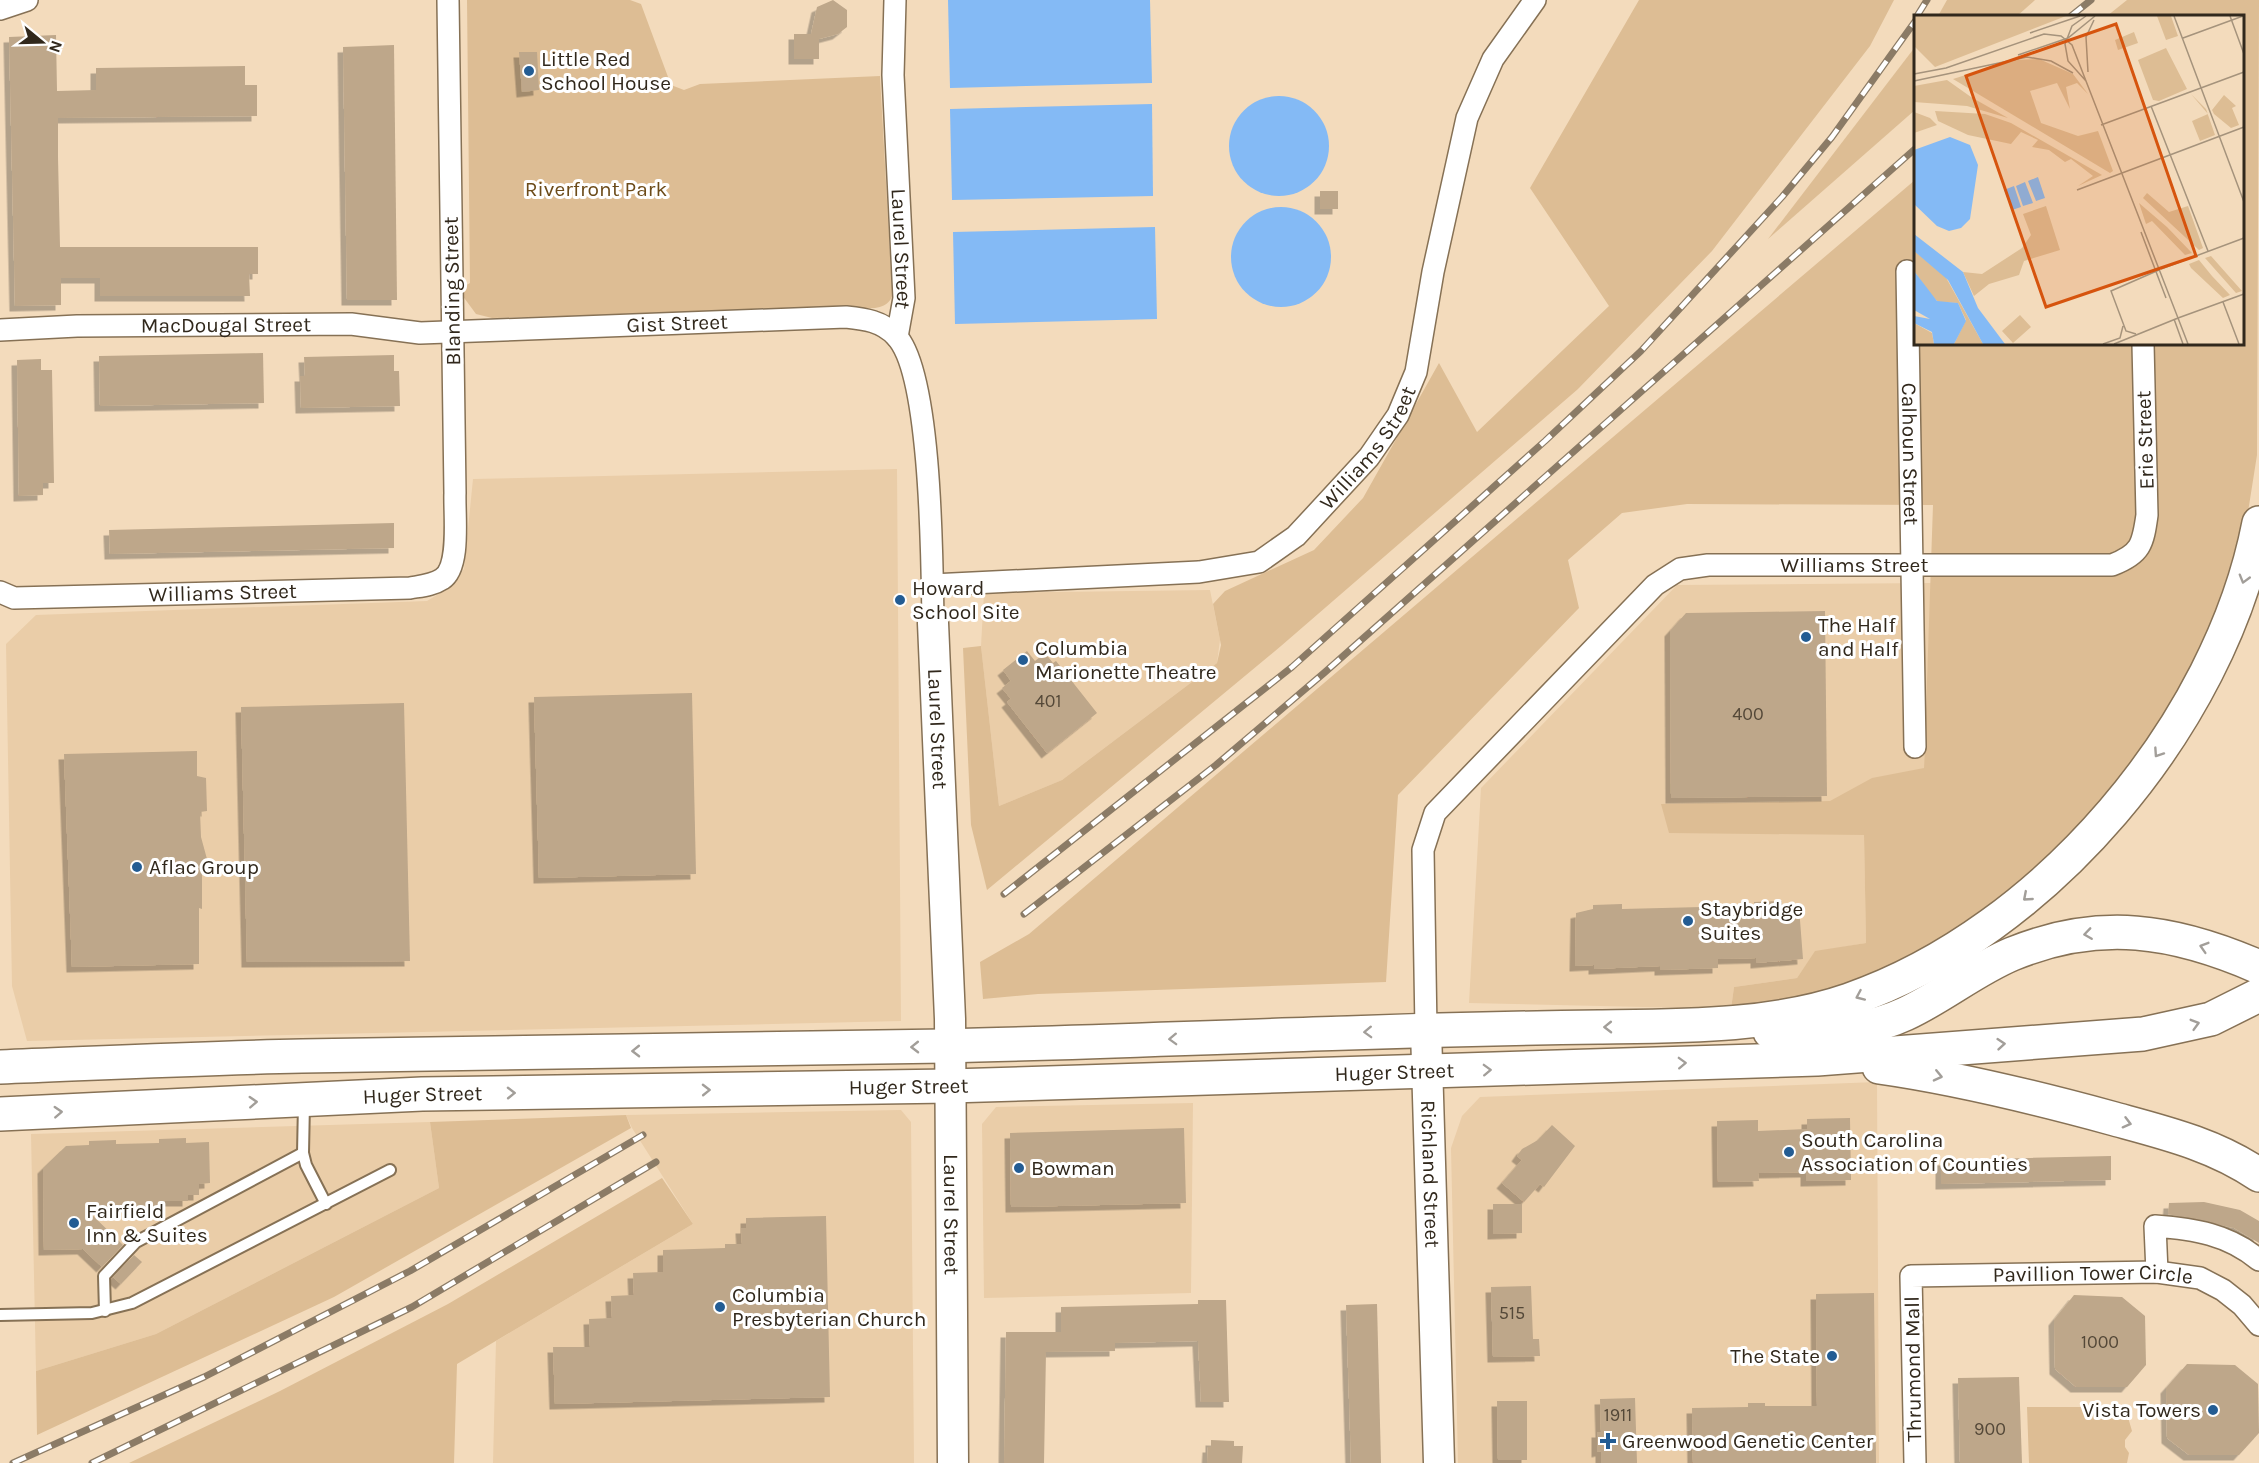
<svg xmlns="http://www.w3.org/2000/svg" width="2259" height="1463" font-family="Karla,sans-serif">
	<defs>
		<filter id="shadow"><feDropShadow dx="-5.5" dy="5.5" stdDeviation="0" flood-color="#0004"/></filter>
	</defs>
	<rect width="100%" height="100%" fill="#f3dbbc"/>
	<g fill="#eacda8">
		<path d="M897,469L901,1021L27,1041L12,986L6,644L36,615L427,601L450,587L464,569L473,479Z"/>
		<path d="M1931,583L1924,768L1864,835L1866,943L1815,952L1797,978L1734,987L1731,1009L1469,1003L1481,788L1677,585Z"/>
		<path d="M1210,590L1220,640L1217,663L1062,780L999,806L981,646L984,593Z"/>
		<path d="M1877,1082L1879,1463H1458L1451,1148L1462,1116L1480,1097Z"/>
		<path d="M1193,1103L1191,1293L984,1298L982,1124L996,1107Z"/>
		<path d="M901,1110L911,1122L914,1463H493L496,1341L693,1224L632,1128L626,1115Z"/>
		<path d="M430,1122L439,1188L156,1334L36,1371L31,1134Z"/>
	</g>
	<g fill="#ddbd94">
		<path d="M467,0H630L641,4L671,85L684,90L700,84L880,76L891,272C895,289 896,305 875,308L492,318L476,314L462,295L463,287L470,283Z"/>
		<path d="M1639,0H1894L1870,46L1712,251L1578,389L1281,646L987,890L971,825L963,648L981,646L999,806L1062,780L1217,663L1221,645L1213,604L1225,591L1314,550L1363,498L1439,363L1477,432L1609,306L1530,188Z"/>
		<path d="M1947,0H2035L2017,16H1938Z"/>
		<path d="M2127,0H2259L2257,455L2245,531L2219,614L2186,683L2145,749L2076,829L2015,890L1957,934L1838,994L1731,1009L1734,987L1797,978L1815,951L1866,943L1864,835L1669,833L1661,804L1830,801L1872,778L1924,768L1933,505L1687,504L1622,513L1568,560L1579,608L1398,795L1386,982L1038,994L983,999L980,962L1029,934L1915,180L1916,344H2242V16H2107Z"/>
		<path d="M1915,47V110L1768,239Z"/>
		<path d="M626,1115L631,1128L334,1297L37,1435L36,1371L156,1334L439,1188L430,1122Z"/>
		<path d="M662,1178L693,1224L457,1364L454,1463H129L280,1391L448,1304Z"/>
		<path d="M2027,1407H2125L2132,1431L2125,1440V1447L2129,1453L2127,1463H2029Z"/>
	</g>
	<g fill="#84baf5">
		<path d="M948,0H1150L1152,83L950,88Z"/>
		<circle cx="1279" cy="146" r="50"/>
		<path d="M1152,104L1153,196L952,200L950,109Z"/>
		<circle cx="1281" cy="257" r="50"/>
		<path d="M1155,227L1157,319L955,324L953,232Z"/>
	</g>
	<g fill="#bea78a" filter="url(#shadow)">
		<path d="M833,0L847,10V27L838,34L819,39V59H794V34H811L817,7Z"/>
		<path d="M56,35L57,91L96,90V68L245,66V85H257V116L58,118V157L60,247H258V274H249L250,296H100V278H61V305L15,306L9,37Z"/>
		<path d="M394,45L397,300H347L343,47Z"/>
		<path d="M519,52H537L539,90L522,92Z"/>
		<rect x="1320" y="191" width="18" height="18"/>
		<path d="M263,353L264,403L100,406L99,356Z"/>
		<path d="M394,355V371H399L400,406L301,408L300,376H305L304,357Z"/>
		<path d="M41,359V370H52L54,483H43V495L19,496L17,360Z"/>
		<path d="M394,523V548L110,554L109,530Z"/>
		<path d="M1825,611L1827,796L1671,798L1670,631L1686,613Z"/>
		<path d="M1027,651L1035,661L1045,653L1053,663L1056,661L1097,713L1047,753L1007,702L1011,699L1002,688L1011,681L1003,670Z"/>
		<path d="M692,693L696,874L539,878L534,697Z"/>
		<path d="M404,703L410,961L247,962L241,707Z"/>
		<path d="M197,751V776L206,778L207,811L200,812L201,837L207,859L202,875V909L199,908V964L72,967L64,754Z"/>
		<path d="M1782,901V904H1790V908L1799,907L1803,959L1756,963V958L1718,959V968L1660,970V966L1594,969V965L1575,966L1576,913L1593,909V905L1622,904V909L1702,907L1754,906V902Z"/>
		<path d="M1850,1118L1851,1180L1806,1181V1172L1758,1173L1759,1181L1718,1182L1717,1121L1758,1120V1131L1807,1129V1119Z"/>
		<path d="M1552,1125L1575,1146L1544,1187L1540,1184L1524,1202L1502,1183L1522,1160L1517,1156L1522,1149L1538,1140Z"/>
		<path d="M1184,1128L1186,1203L1011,1207L1010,1133Z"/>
		<path d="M186,1138V1143L209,1142L210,1183L199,1184V1195H188V1201H165V1206L85,1208L123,1245L102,1267L83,1249L44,1250L43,1168L66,1146L89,1145V1141L116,1140V1144L159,1143V1139Z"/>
		<path d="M2111,1156V1180L1941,1184V1160Z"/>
		<path d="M2204,1202L2240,1210L2259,1221V1243L2234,1228L2168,1214L2169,1203Z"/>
		<path d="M1493,1204H1522V1233L1493,1234Z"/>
		<path d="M826,1216L830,1397L555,1404L553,1347H590L589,1319L612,1318L611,1296L634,1295L633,1273L663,1272V1250L725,1248V1244H742L741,1228H746V1218Z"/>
		<path d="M134,1255L142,1262L121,1284L113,1277Z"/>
		<path d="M1531,1286L1533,1339H1539L1540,1356L1493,1357L1491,1287Z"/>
		<path d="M1874,1293L1876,1463H1693L1692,1408L1748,1407V1403H1765V1406H1817L1816,1294Z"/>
		<path d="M2074,1295L2122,1297L2145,1316L2146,1365L2127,1387H2076L2055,1369L2054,1320Z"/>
		<path d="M1198,1300H1226L1229,1402H1201L1198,1341L1115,1343V1351L1046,1352L1044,1463H1004L1006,1332H1061V1307L1198,1304Z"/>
		<path d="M1377,1304L1381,1463H1351L1346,1305Z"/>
		<path d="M2187,1364L2235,1365L2258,1384L2259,1433L2239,1455H2189L2167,1438L2166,1388Z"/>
		<path d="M2019,1377L2022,1463H1960L1958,1378Z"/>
		<path d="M1635,1398L1637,1463H1601V1451L1597,1452V1432H1601L1600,1399Z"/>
		<path d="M1497,1401H1527V1460H1498Z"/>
		<path d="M1211,1440L1234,1441V1446H1243L1242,1463H1207L1208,1447H1211Z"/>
	</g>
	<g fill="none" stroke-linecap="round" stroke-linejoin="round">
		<defs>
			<g id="lane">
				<path d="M304,1103L303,1153L306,1165L326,1204"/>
				<path d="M105,1311L104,1276L136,1242L303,1153"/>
				<path d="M0,1315L92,1313L132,1303L390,1170"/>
			</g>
			<g id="street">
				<path id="s1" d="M895,0L893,75L904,298L897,337"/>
				<path d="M0,9L27,0"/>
				<path id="s2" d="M1907,271L1915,747"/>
				<path id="s3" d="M0,330L77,326L351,324L420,333L846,317C865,319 882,321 896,336C932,373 932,566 933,623"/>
				<path id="s4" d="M932,585L1199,572L1259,562L1296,536L1369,457L1398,415L1416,372L1433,272L1467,118L1493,59L1535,0"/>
				<path id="s5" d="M0,592L14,598L410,588C421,586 433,585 442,579C461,567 454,514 455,493L448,0"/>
				<path id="s6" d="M1426,1030L1423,850L1435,813L1655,585L1680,569L1708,565H2112C2141,554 2143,544 2147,515L2143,344"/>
				<path d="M2157,1272L2155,1226C2194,1229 2228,1234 2259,1260"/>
				<path id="s7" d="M1915,1463L1911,1276L2157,1272L2200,1278L2223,1290L2242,1305L2259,1325"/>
			</g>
			<g id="secondary">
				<path id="s8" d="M933,623L950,1019L953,1463"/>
				<path id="s9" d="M1426,1030L1439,1463"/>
			</g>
			<g id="highway">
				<path d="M1770,1032C1814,1035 1864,1033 1905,1014C1942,997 1974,970 2012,954C2100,918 2174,930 2259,967"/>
				<path d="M0,1067C101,1063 201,1058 302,1056C516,1051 731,1051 945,1046C1079,1043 1213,1037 1348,1033C1432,1030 1515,1028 1599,1027C1681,1026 1771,1027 1849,1000C2045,932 2220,725 2259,523"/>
				<path d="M1879,1067C1957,1078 2034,1097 2111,1118C2162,1132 2214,1144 2259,1175"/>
				<path id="s10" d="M0,1114L422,1094L950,1086L1817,1059L2143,1034L2211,1019L2259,995"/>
			</g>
		</defs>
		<use href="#lane" stroke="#867155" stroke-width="14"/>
		<use href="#street" stroke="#867155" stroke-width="24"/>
		<use href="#secondary" stroke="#867155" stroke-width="33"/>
		<use href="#highway" stroke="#867155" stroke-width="36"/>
		<use href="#lane" stroke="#fff" stroke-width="10"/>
		<use href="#street" stroke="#fff" stroke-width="21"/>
		<use href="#secondary" stroke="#fff" stroke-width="30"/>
		<use href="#highway" stroke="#fff" stroke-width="33"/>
		<defs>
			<g id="rail">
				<path d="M1917,16L1927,0"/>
				<path d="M2071,16L2091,0"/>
				<path d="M1004,894L1292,667L1545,441L1641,351L1782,197L1832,137L1916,20"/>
				<path d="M1024,914L1216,765L1324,673L1916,148"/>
				<path d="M13,1463L204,1377L410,1271L643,1135"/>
				<path d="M92,1463L412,1307L656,1162"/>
			</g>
		</defs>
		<use href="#rail" stroke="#8b7b66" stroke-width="7"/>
		<use href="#rail" stroke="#fff" stroke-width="4.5" stroke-dasharray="14" stroke-linecap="butt"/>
	</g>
	<defs><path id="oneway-chevron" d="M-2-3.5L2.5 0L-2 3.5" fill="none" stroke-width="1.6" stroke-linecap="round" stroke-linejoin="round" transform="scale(1.5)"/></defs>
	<g stroke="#a29e99">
		<use href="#oneway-chevron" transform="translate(2244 579) rotate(106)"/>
		<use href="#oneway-chevron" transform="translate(2158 753) rotate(124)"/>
		<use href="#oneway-chevron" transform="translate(2027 897) rotate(139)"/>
		<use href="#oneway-chevron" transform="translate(2088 934) rotate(172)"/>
		<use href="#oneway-chevron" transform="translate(2204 947) rotate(-163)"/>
		<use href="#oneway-chevron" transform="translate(1860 996) rotate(156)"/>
		<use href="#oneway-chevron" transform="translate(2195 1024) rotate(-16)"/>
		<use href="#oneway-chevron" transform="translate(1608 1027) rotate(179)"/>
		<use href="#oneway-chevron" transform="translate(1368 1032) rotate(178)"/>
		<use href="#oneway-chevron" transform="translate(1173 1039) rotate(178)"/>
		<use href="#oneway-chevron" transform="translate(2001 1044) rotate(-5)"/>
		<use href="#oneway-chevron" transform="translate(915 1047) rotate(179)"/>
		<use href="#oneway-chevron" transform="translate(636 1051) rotate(179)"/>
		<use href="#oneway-chevron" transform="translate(1682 1063) rotate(-2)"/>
		<use href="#oneway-chevron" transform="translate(1487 1070) rotate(-2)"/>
		<use href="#oneway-chevron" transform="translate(1938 1076) rotate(13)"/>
		<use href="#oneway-chevron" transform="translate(706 1090) rotate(-1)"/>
		<use href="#oneway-chevron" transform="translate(511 1093) rotate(-1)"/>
		<use href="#oneway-chevron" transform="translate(253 1102) rotate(-3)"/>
		<use href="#oneway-chevron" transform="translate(58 1112) rotate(-3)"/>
		<use href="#oneway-chevron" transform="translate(2127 1123) rotate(15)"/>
	</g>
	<g fill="#235c93" stroke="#fff" stroke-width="2">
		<circle cx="529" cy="71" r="6"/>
		<circle cx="900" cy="600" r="6"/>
		<circle cx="1806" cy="637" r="6"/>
		<circle cx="1023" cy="660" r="6"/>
		<circle cx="137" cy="867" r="6"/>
		<circle cx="1688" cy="921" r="6"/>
		<circle cx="1789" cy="1152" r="6"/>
		<circle cx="1019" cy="1168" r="6"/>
		<circle cx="74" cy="1223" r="6"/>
		<circle cx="720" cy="1307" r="6"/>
		<circle cx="1832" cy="1356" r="6"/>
		<circle cx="2213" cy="1410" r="6"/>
		<path d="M1605 1432h6v6h6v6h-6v6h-6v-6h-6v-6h6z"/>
	</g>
	<g text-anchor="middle" stroke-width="6" stroke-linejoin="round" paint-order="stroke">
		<g font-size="18" fill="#544838">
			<text x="1048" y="707">401</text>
			<text x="1748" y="720">400</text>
			<text x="1512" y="1319">515</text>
			<text x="2100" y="1348">1000</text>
			<text x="1618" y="1421">1911</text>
			<text x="1990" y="1435">900</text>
		</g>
		<g font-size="21" fill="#31281c" stroke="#fff" text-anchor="start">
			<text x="541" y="66">Little Red<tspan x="541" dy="24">School House</tspan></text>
			<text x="912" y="595">Howard<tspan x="912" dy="24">School Site</tspan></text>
			<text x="1818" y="632">The Half<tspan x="1818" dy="24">and Half</tspan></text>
			<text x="1035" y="655">Columbia<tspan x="1035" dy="24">Marionette Theatre</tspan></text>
			<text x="149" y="874">Aflac Group</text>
			<text x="1700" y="916">Staybridge<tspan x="1700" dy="24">Suites</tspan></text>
			<text x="1801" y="1147">South Carolina<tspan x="1801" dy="24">Association of Counties</tspan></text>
			<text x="1031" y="1175">Bowman</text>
			<text x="86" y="1218">Fairfield<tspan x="86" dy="24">Inn &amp; Suites</tspan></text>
			<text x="732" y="1302">Columbia<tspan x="732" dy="24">Presbyterian Church</tspan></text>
			<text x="1820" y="1363" text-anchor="end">The State</text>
			<text x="2201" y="1417" text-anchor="end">Vista Towers</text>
			<text x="1622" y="1448">Greenwood Genetic Center</text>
		</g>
		<g font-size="21" fill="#6c4b19" stroke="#fff">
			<text x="596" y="196">Riverfront Park</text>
		</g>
		<g font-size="21" fill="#31281c" stroke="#fff">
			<text dy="7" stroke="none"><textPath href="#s1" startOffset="249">Laurel Street</textPath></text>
			<text transform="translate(452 291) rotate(-91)" y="7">Blanding Street</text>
			<text dy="7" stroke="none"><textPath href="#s3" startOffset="678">Gist Street</textPath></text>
			<text dy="7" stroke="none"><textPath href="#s3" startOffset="226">MacDougal Street</textPath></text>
			<text transform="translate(2145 440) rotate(-92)" y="7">Erie Street</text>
			<text dy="7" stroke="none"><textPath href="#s4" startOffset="488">Williams Street</textPath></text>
			<text dy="7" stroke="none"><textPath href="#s2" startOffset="183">Calhoun Street</textPath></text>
			<text dy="7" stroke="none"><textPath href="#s6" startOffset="740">Williams Street</textPath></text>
			<text dy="7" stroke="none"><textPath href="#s5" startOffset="224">Williams Street</textPath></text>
			<text dy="7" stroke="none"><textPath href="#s8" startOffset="106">Laurel Street</textPath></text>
			<text dy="7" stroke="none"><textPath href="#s10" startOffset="1395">Huger Street</textPath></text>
			<text dy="7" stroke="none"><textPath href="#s10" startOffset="909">Huger Street</textPath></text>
			<text dy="7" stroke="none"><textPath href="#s10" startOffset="423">Huger Street</textPath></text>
			<text dy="7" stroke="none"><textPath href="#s9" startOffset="144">Richland Street</textPath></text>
			<text dy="7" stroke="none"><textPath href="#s8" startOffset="592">Laurel Street</textPath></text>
			<text dy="7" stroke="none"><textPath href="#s7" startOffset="369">Pavillion Tower Circle</textPath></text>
			<text transform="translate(1913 1369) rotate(-91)" y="7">Thrumond Mall</text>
		</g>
	</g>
	<g transform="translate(1914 15)">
		<rect width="330" height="330" fill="#f3dbbc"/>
		<path d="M0,1H152L21,52L0,31ZM243,1H257L264,21L252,25ZM220,17L224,28L204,35L201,25ZM252,33L273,74L245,86L239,85L224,45ZM125,44L159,59L174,79L163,68L152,72L156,94L143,68L116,76L127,108L164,121L184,116L199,156L196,158L39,64L99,45ZM33,65L57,82L94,103L53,91L0,87V71ZM277,79L292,94L301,120L286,126L278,106L294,99ZM310,80L322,91L318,93L325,110L317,113L300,99L298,95ZM21,96L71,99L97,108L188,160L164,171L179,161L157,144L151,147L135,135L118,132L124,125L107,117L97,129L54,120L24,106ZM0,97L16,103L23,110L0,118ZM233,178L255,197L274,191L289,233L285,235L229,183ZM225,188L253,212L278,238L271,240L238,206L232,209ZM132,191L146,235L110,246L105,260L75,269L60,281L49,257L68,259L108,233L117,220L109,199ZM0,236L30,259L69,329H40L52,305L44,288L24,287L15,277L0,256ZM297,241L328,276L322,278L291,243ZM285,245L298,261L316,280L309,283L277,253L275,249ZM106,300L117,312L99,328L88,316ZM0,308L18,318L20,329H0Z" fill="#ddbd94"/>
		<path d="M36,122L56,130L64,150L56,204L47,213L35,216L23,211L0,189V135ZM124,162L131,183L122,186L114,166ZM111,167L119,188L109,191L102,171ZM100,171L107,192L98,195L90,175ZM0,219L49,257L64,293L91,329H69L34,265L0,236ZM0,256L23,286L44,288L52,306L40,329H20L18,317L0,308V301L16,304L0,295Z" fill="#84baf5"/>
		<path fill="none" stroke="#a5937c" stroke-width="1.5" d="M172,1L158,11L151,29L154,46L172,66M260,1L330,187M316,1L330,39M116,18L166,1M269,23L329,1M104,40L154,23L181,1M174,57L172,22L180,5M0,59L32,53L130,19L147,21L158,30L264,303L200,329M0,66L113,42L137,46L159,58M237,91L294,236M187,110L330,57M163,175L330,112M227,217L252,283M247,254L330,223M309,287L325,329M260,304L269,329M222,319L212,316L197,276L245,255M189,329L206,323L209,311M274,329L264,303L330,279"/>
		<path fill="#d6540e" fill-opacity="0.15" stroke="#d6540e" stroke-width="3" d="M202,9L282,241L132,292L52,61Z"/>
		<rect width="330" height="330" fill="none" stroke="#31281c" stroke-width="3"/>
	</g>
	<g transform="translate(42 42) rotate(109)" stroke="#ffffff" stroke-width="4.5" paint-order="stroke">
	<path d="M0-4.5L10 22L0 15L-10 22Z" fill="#31281c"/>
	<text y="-9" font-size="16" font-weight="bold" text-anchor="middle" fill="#31281c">N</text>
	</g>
</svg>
